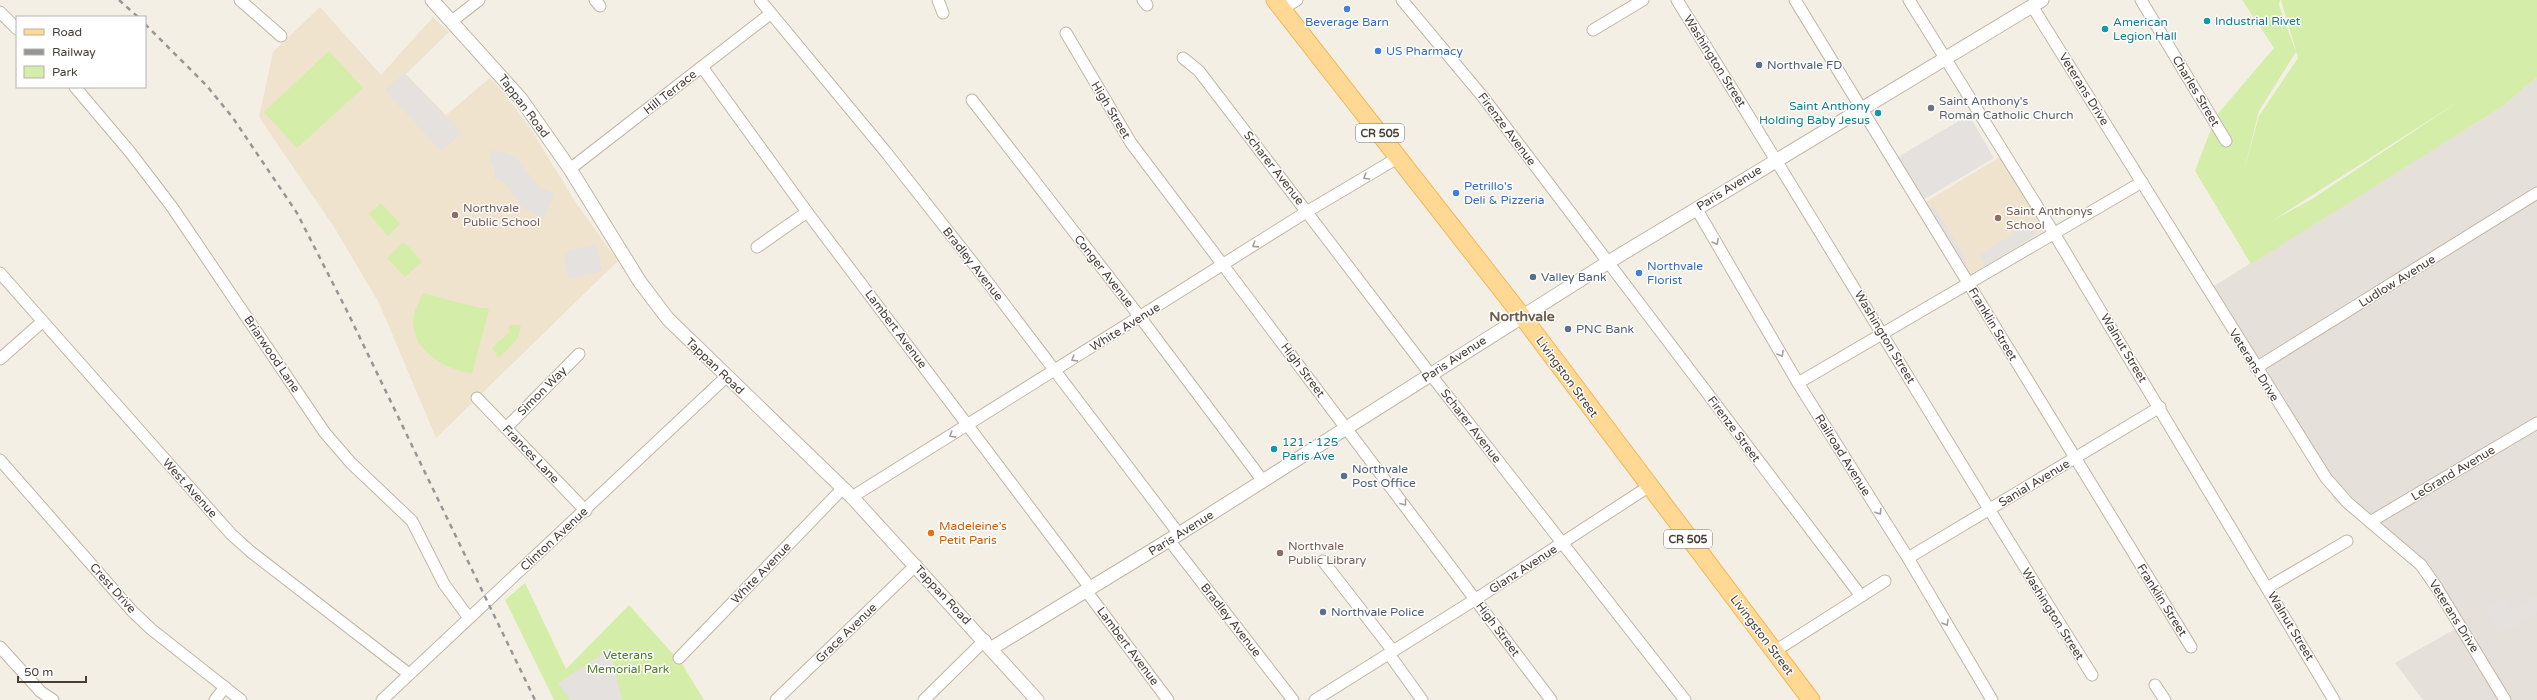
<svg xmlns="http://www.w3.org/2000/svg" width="2537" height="700" font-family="'Varela Round',sans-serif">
	<rect width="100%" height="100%" fill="#f4efe5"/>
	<path fill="#e6e0da" d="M2537,77V700H2423L2395,663L2460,626L2431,579L2335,501L2206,291L2503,106Z"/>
	<g fill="#efe3cd">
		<path d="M320,7L381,75L433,17L449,32L406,74L446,115L490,78L509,99L532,131L576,203L618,261L436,438L379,303L334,227L259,117L273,52Z"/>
		<path d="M2001,156L2046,229L1968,276L1924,203Z"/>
	</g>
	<g fill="#d4eea9" fill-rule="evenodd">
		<path d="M2242,0H2280L2279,5L2296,52L2259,111L2244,170L2259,116L2298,58L2281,0H2537V77L2503,106L2251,264L2195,171L2216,116L2274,48ZM2464,98L2312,199L2272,221Z"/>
		<path d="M329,51L363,88L297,148L264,112Z"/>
		<path d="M381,203L400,224L388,236L369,214Z"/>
		<path d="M402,243L406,244L422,262L405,277L388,259V257Z"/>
		<path d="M423,293L480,308H486L489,310L472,373C447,370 413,352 413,322C413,312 419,302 423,293Z"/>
		<path d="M509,325H521L518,338L499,358L492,348L509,332Z"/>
		<path d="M525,583L566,669L629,605L682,664L704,700H554L505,600Z"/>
	</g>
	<g fill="#e5e1de">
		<path d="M404,73L461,133L441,151L385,90Z"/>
		<path d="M1969,115L1994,158L1923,200L1898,157Z"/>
		<path d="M491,151L508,153L516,157L539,187L555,194L544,219L522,207L504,182L494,178L495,170L490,160Z"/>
		<path d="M1934,206L1968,262L1963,265L1928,210Z"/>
		<path d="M2029,224L2036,235L1985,266L1979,255Z"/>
		<path d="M596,244L602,271L569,279L563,252Z"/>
		<path d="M2537,595V613L2500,635L2484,608L2505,596L2513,609Z"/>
		<path d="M610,649L622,700H570L558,683Z"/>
	</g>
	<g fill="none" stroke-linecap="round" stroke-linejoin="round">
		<defs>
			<g id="minor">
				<path d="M240,0L281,36"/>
				<path d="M595,0L600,6"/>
				<path d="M760,0L885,151L973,263L1179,534"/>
				<path d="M938,0L943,13"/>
				<path d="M1143,0L1147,5"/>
				<path d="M1402,0L1483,97L1861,596"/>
				<path d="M1677,0C1817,224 1951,451 2092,675"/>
				<path d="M1795,0L2191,647"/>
				<path d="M1909,0L2055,235L2334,700"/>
				<path d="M2141,0L2226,141"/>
				<path d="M2032,6L2326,478L2348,503L2421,565L2437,588L2505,700"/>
				<path d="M1282,9L1297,0"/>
				<path d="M0,12L17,29"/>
				<path d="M452,21L479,0"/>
				<path d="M1593,30L1643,0"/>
				<path d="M1066,33L1131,143L1551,700"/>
				<path d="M1183,58L1199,71L1431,375L1685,700"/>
				<path d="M702,67L807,212L1091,589"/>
				<path d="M75,87L130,152L172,207L325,433L351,463L412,521L444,584L469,618"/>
				<path d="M972,100L1140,317L1263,481"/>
				<path d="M570,169L770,14"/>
				<path d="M1696,208L1798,383L1908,558L1992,700"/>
				<path d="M757,247L807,212"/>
				<path d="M0,273L231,534L251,552L409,674"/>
				<path d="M0,359L42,322"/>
				<path d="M2256,368L2537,193"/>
				<path d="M1798,383L2142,182"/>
				<path d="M477,398L586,511"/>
				<path d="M506,428L579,354"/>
				<path d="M0,460L133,612L151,629L241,700"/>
				<path d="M852,497L1308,211L1399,157"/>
				<path d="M2370,522L2537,423"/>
				<path d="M1169,540L1293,700"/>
				<path d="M1908,558L2160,407"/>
				<path d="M1323,561L1393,651"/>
				<path d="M2267,588L2347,541"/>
				<path d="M1087,592L1168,700"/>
				<path d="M0,647L41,692L53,700"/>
				<path d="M1775,651L1885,581"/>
				<path d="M1389,654L1422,700"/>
				<path d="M679,658L843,488"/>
				<path d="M2155,685L2165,700"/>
				<path d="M215,700L225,687"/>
				<path d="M382,700L726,377"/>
				<path d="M776,700L916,565"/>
				<path d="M924,700L985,640"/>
				<path d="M1315,700L1476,599L1648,487"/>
			</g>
			<g id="tertiary">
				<path d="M432,0L521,99L570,169L640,282L668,319L852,497L1037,700"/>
				<path d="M992,648L1179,534L1607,263L2042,0"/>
			</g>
			<path id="primary" d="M1275,0L1522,316L1811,700"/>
		</defs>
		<use href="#minor" stroke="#c1b6a6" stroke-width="13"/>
		<use href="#tertiary" stroke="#c1b6a6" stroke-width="15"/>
		<use href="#primary" stroke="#f1b756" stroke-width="19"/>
		<use href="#minor" stroke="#fff" stroke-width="11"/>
		<use href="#tertiary" stroke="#fff" stroke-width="13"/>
		<use href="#primary" stroke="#ffd893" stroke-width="17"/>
		<g stroke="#969696" stroke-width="2.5" stroke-dasharray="5 5" stroke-linecap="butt">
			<path d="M119,0L138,17"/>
			<path d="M145,24L207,86L233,118L297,213L347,311L535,700"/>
		</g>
	</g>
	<defs><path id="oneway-chevron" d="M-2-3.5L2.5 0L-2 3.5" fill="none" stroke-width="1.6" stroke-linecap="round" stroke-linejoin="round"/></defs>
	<g stroke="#a49e9a">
		<use href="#oneway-chevron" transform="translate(1366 177) rotate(149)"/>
		<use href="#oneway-chevron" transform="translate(1716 242) rotate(60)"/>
		<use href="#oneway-chevron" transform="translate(1255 245) rotate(147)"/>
		<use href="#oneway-chevron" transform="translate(1781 354) rotate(60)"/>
		<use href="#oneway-chevron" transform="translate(1074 359) rotate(148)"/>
		<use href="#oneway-chevron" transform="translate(952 435) rotate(148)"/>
		<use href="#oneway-chevron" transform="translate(1404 503) rotate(53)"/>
		<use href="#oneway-chevron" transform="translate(1879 512) rotate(58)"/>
		<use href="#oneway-chevron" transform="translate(1946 623) rotate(59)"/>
	</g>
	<g fill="#3f7fe0" stroke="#fff" stroke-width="1.5">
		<circle cx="1347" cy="9" r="4"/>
		<circle cx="1378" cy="51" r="4"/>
		<circle cx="1456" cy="193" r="4"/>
		<circle cx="1639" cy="273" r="4"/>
	</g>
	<g fill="#0f9aa8" stroke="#fff" stroke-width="1.5">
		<circle cx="2207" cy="21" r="4"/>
		<circle cx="2105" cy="29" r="4"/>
		<circle cx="1878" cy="113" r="4"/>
		<circle cx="1274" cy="449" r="4"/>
	</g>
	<g fill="#5c6f8a" stroke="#fff" stroke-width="1.5">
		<circle cx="1759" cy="65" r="4"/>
		<circle cx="1533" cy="277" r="4"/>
		<circle cx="1568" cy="329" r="4"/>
		<circle cx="1344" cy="476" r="4"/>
		<circle cx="1323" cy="612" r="4"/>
	</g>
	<circle fill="#6b7280" stroke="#fff" stroke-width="1.5" cx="1931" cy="108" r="4"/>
	<g fill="#8d6e63" stroke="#fff" stroke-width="1.5">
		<circle cx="455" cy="215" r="4"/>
		<circle cx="1998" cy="218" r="4"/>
		<circle cx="1280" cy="553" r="4"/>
	</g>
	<circle fill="#e8710a" stroke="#fff" stroke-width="1.5" cx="931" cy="533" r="4"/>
	<g text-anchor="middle" stroke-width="3" stroke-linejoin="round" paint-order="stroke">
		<g fill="#fff" stroke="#7f7871" stroke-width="1">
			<rect x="1356" y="124" width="48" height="18" rx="3"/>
			<rect x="1664" y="530" width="48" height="18" rx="3"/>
		</g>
		<g font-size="11" font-weight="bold" fill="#483e34">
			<text x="1380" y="137">CR 505</text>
			<text x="1688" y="543">CR 505</text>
		</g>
		<g font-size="12" fill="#0d838f" stroke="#fff" text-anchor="start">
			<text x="2215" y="25">Industrial Rivet</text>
			<text x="2113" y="26">American<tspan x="2113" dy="14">Legion Hall</tspan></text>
			<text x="1870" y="110" text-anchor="end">Saint Anthony<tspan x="1870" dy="14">Holding Baby Jesus</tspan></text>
			<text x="1282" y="446">121 - 125<tspan x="1282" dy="14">Paris Ave</tspan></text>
		</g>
		<g font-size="12" fill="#366cbe" stroke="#fff" text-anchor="start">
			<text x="1347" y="26" text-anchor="middle">Beverage Barn</text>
			<text x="1386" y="55">US Pharmacy</text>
			<text x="1464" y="190">Petrillo's<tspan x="1464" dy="14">Deli &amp; Pizzeria</tspan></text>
			<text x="1647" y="270">Northvale<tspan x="1647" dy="14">Florist</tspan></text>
		</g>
		<g font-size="12" fill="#483e34" stroke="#fff">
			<text transform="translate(1715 61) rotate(58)" y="4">Washington Street</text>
			<text transform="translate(2084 89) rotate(58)" y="4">Veterans Drive</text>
			<text transform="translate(2196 91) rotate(59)" y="4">Charles Street</text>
			<text transform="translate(670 92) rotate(-38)" y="4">Hill Terrace</text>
			<text transform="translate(524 106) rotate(53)" y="4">Tappan Road</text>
			<text transform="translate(1111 110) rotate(59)" y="4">High Street</text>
			<text transform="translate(1507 129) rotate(53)" y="4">Firenze Avenue</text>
			<text transform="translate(1274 168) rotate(52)" y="4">Scharer Avenue</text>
			<text transform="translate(1729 188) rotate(-32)" y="4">Paris Avenue</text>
			<text transform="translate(973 264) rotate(52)" y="4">Bradley Avenue</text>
			<text transform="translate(1104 271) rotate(52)" y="4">Conger Avenue</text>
			<text transform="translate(2397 281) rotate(-32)" y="4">Ludlow Avenue</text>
			<text transform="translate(1993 324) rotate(59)" y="4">Franklin Street</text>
			<text transform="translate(1125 327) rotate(-32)" y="4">White Avenue</text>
			<text transform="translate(896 329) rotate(53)" y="4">Lambert Avenue</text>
			<text transform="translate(1885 337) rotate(59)" y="4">Washington Street</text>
			<text transform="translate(2124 348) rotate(59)" y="4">Walnut Street</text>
			<text transform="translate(272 354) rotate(56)" y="4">Briarwood Lane</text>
			<text transform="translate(1454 359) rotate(-33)" y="4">Paris Avenue</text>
			<text transform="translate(2254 365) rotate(58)" y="4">Veterans Drive</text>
			<text transform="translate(715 366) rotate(44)" y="4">Tappan Road</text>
			<text transform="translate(1303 370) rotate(53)" y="4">High Street</text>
			<text transform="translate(1567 377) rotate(54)" y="4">Livingston Street</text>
			<text transform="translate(542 391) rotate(-45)" y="4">Simon Way</text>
			<text transform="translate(1471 426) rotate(52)" y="4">Scharer Avenue</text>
			<text transform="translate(1734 429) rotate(53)" y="4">Firenze Street</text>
			<text transform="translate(531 454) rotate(46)" y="4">Frances Lane</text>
			<text transform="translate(1843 455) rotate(58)" y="4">Railroad Avenue</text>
			<text transform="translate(2453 473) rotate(-31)" y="4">LeGrand Avenue</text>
			<text transform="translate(2034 483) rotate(-31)" y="4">Sanial Avenue</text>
			<text transform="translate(190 488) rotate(48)" y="4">West Avenue</text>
			<text transform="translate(1181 533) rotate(-32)" y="4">Paris Avenue</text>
			<text transform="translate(554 539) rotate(-43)" y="4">Clinton Avenue</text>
			<text transform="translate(1523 569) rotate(-33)" y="4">Glanz Avenue</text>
			<text transform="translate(761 573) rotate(-46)" y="4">White Avenue</text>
			<text transform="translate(113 588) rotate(48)" y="4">Crest Drive</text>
			<text transform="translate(943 595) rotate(47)" y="4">Tappan Road</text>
			<text transform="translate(2162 600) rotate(58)" y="4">Franklin Street</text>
			<text transform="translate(2053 614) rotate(58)" y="4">Washington Street</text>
			<text transform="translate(2454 616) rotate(58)" y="4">Veterans Drive</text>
			<text transform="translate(1231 620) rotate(52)" y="4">Bradley Avenue</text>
			<text transform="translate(2291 626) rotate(59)" y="4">Walnut Street</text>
			<text transform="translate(1498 629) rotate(53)" y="4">High Street</text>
			<text transform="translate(846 633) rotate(-44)" y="4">Grace Avenue</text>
			<text transform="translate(1762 635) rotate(53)" y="4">Livingston Street</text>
			<text transform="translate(1128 646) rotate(53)" y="4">Lambert Avenue</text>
		</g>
		<g font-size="12" fill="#4e5e75" stroke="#fff" text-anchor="start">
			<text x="1767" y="69">Northvale FD</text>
			<text x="1541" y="281">Valley Bank</text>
			<text x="1576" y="333">PNC Bank</text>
			<text x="1352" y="473">Northvale<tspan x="1352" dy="14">Post Office</tspan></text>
			<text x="1331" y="616">Northvale Police</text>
		</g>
		<g font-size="12" fill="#5b616d" stroke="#fff" text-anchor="start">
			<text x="1939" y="105">Saint Anthony's<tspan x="1939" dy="14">Roman Catholic Church</tspan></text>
		</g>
		<g font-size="12" fill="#785e54" stroke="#fff" text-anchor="start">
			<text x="463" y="212">Northvale<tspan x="463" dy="14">Public School</tspan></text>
			<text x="2006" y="215">Saint Anthonys<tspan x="2006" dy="14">School</tspan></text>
			<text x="1288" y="550">Northvale<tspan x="1288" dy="14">Public Library</tspan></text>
		</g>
		<g font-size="12" fill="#c56008" stroke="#fff" text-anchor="start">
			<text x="939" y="530">Madeleine’s<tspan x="939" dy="14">Petit Paris</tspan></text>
		</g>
		<g font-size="12" fill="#4c8020" stroke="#fff">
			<text x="628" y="659">Veterans<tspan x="628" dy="14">Memorial Park</tspan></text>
		</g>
		<g font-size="14" font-weight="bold" fill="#6c5c4a" stroke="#fff">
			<text x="1522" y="321">Northvale</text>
		</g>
	</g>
	<rect x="16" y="16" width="130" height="72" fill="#ffffff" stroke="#b6b2ae"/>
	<rect x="24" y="29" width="20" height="6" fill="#ffd893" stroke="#b6b2ae"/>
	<text x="52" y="36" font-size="12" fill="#483e34">Road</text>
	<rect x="24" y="49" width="20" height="6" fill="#969696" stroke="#b6b2ae"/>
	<text x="52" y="56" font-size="12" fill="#483e34">Railway</text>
	<rect x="24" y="66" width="20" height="12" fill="#d4eea9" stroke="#b6b2ae"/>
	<text x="52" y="76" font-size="12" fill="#483e34">Park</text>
	<path d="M18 676v6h68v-6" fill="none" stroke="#483e34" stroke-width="2"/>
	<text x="24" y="676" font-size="12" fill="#483e34" stroke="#ffffff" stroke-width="3" paint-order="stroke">50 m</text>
</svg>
